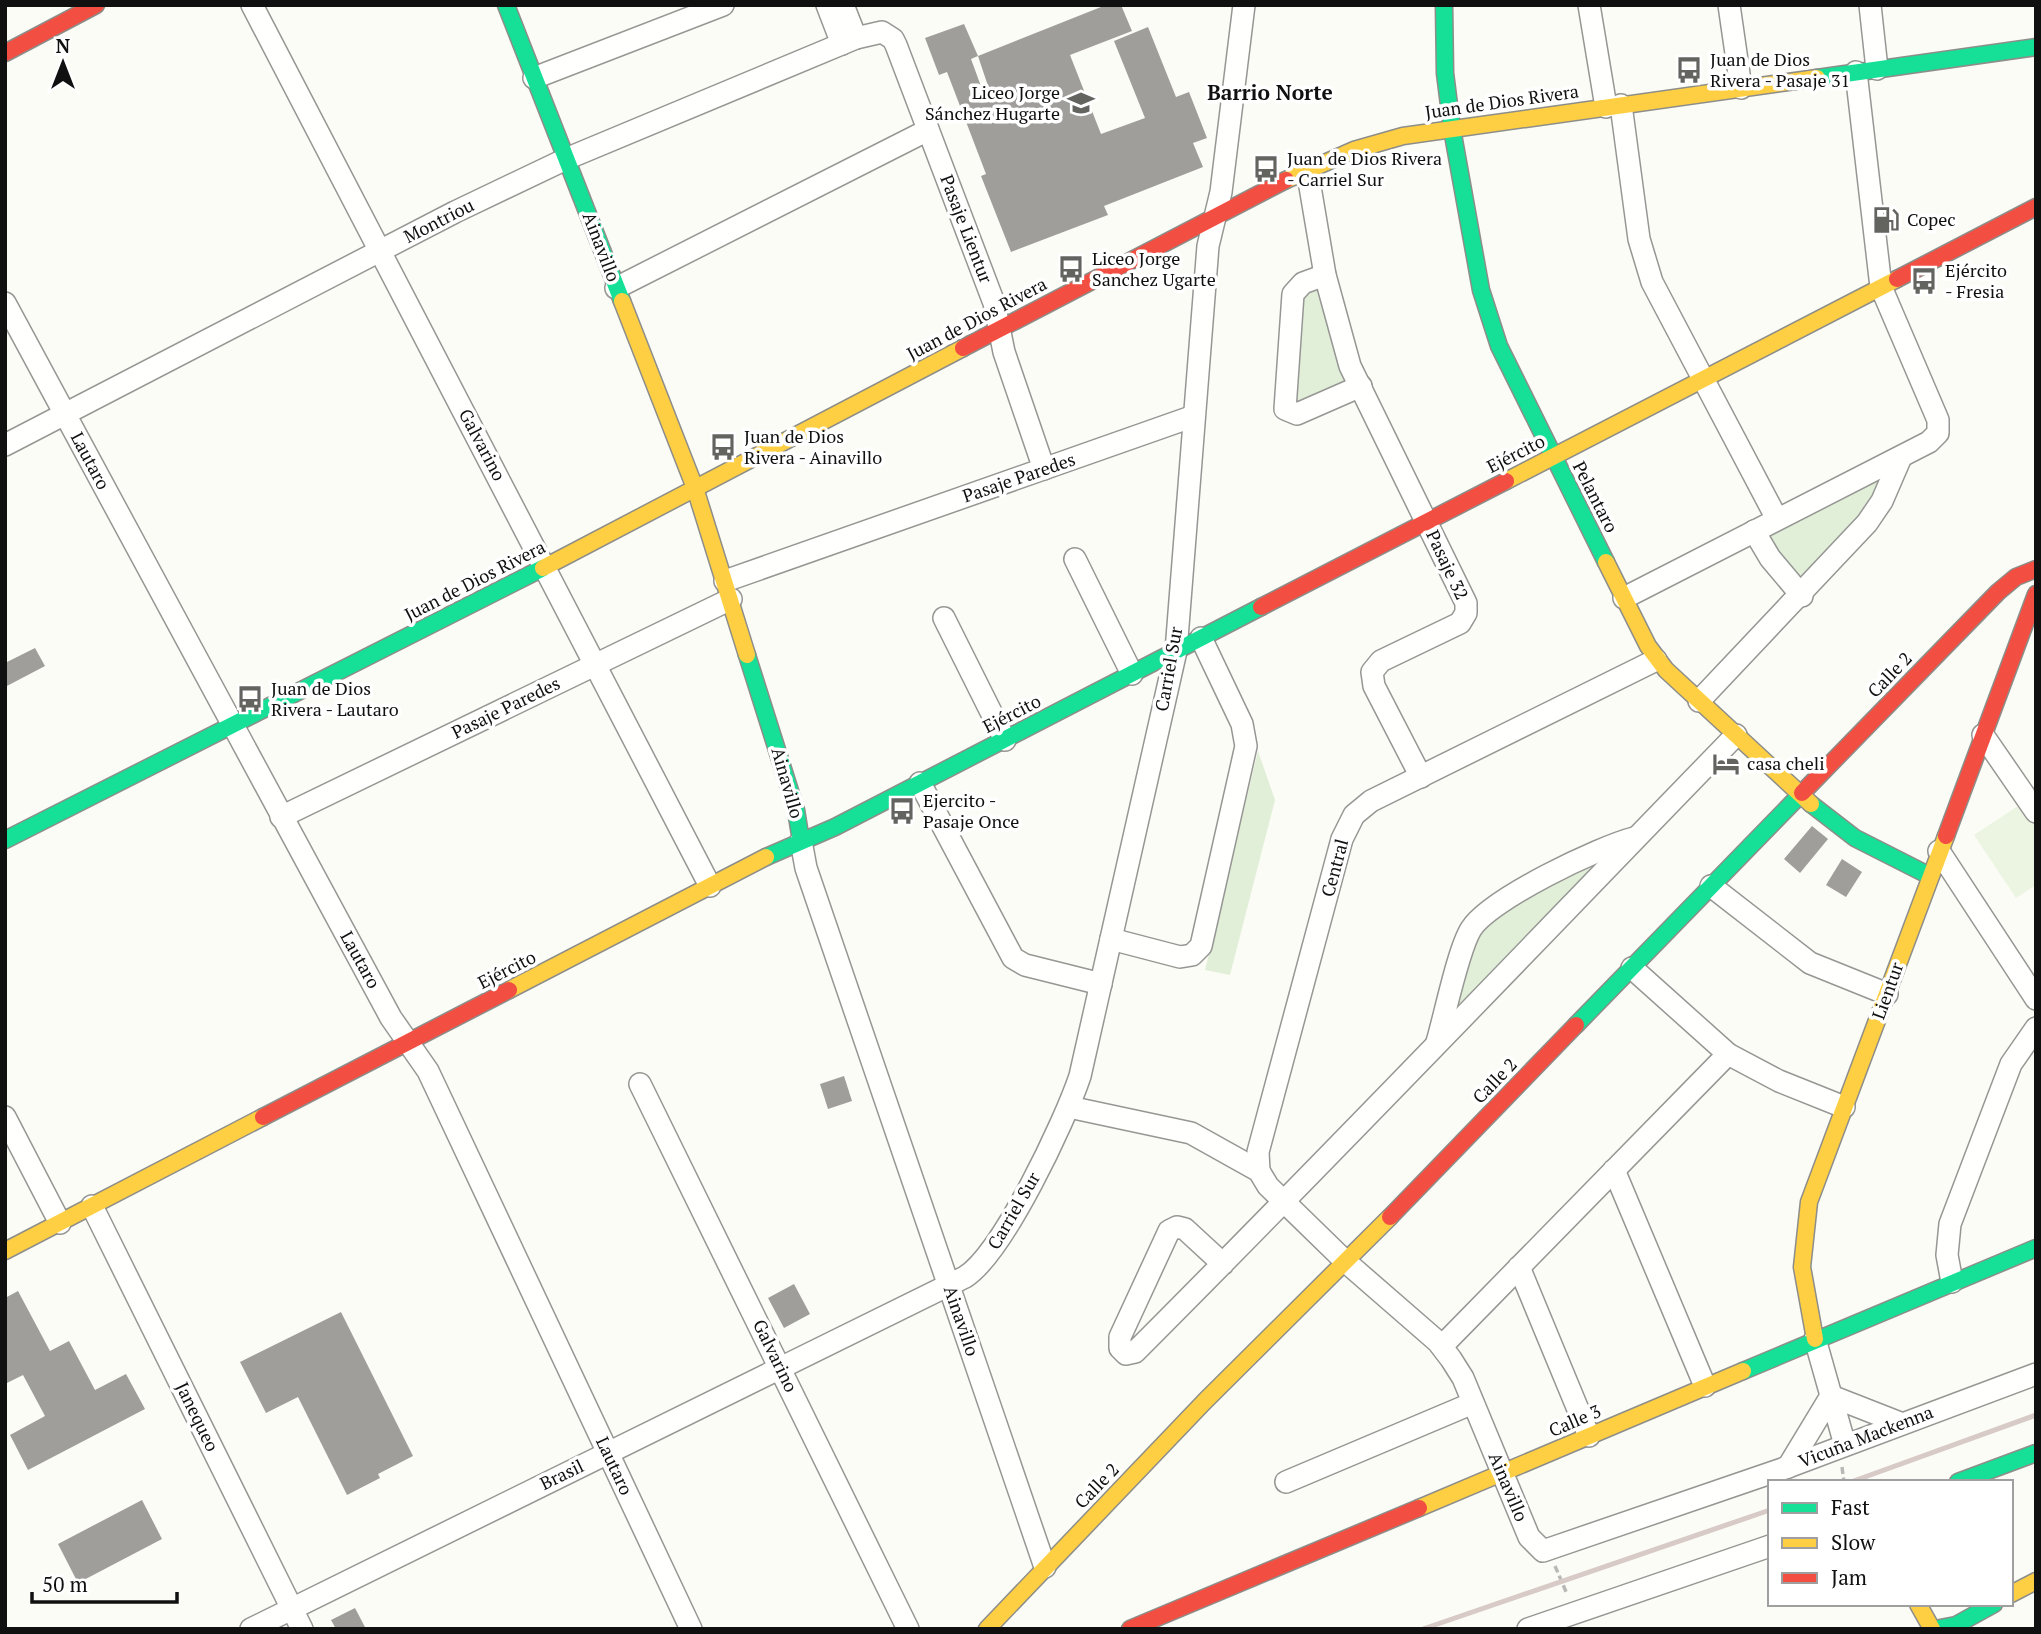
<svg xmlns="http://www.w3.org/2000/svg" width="2041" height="1634" font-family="'PT Serif',serif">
	<rect width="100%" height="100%" fill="#fcfcf6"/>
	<g fill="#e2efd8">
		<path d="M1317,287L1324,292L1349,381L1290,404L1302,292Z"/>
		<path d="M1882,473L1878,495L1807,577L1797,574L1768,541L1771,529Z"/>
		<path d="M1258,751L1275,800L1230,975L1205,970Z"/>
		<path d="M1607,857L1452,1024L1472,942L1499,907Z"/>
	</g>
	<path fill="#ecf4e2" d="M2021,804L2036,826V885L2016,898L1974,835Z"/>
	<g fill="#a09e9b">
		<path d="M1106,5H1121L1132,31L1070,55L1101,134L1145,118L1114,41L1148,27L1176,97L1189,92L1207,138L1193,143L1203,167L1104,206L1108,215L1011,252L981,176L986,174L947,72L939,75L925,38L964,24L978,56L971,59L982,89L988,86L978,56Z"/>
		<path d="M35,648L45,666L5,687V663Z"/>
		<path d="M1812,826L1828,839L1800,873L1784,859Z"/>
		<path d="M1842,859L1862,872L1846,897L1826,885Z"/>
		<path d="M844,1076L852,1101L828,1109L820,1084Z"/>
		<path d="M794,1284L810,1314L784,1328L768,1298Z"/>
		<path d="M18,1291L50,1351L69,1341L95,1390L126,1374L145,1409L28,1470L10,1435L45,1416L23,1375L5,1384V1298Z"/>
		<path d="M341,1312L413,1456L378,1474L380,1478L347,1495L298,1397L266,1413L240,1362Z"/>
		<path d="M142,1500L162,1539L78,1583L58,1544Z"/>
		<path d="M355,1608L366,1629H336L331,1620Z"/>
	</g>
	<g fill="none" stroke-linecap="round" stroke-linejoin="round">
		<defs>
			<g id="street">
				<path d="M252,5L710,886"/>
				<path d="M827,5L842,44"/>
				<path d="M843,5L856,38"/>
				<path d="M1589,5L1606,107"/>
				<path d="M1729,5L1741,88"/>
				<path d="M1870,5L1877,69"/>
				<path d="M534,78L723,5"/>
				<path d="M1621,105L1639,239L1652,282L1777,519"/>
				<path d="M1307,169L1325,275L1350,366L1466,603V613L1460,623L1381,661L1372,672L1374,686L1421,777"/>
				<path d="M1325,275L1303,283L1293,294L1285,409L1297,414L1361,386"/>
				<path d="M616,288L928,130"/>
				<path d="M5,303L391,1018L428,1071L691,1629"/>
				<path d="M5,445L455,212L566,159L856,38L882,32L893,39L896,45L994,303L1004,352L1044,469"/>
				<path d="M1754,531L1770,558L1802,596"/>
				<path d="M1075,559L1132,674"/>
				<path d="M725,581L1194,416"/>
				<path d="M1624,598L1929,442L1938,433V420L1881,287L1856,72"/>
				<path d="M944,618L1005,740"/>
				<path d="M1699,701L1867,523L1882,501L1901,457"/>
				<path d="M1983,735L2036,812"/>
				<path d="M920,783L1013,958L1025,965L1101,984"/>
				<path d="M281,817L731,599"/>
				<path d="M801,841L806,868L1045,1567"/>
				<path d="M1939,851L2036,999"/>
				<path d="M1711,886L1810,963L1887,994"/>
				<path d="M1111,939L1180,957L1192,955L1201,946L1246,746L1242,724L1201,638"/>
				<path d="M1632,968L1728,1054L1779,1081L1844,1107"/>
				<path d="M1437,1042C1445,1015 1458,950 1471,929C1490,899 1599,847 1634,838"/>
				<path d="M640,1084L908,1629"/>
				<path d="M1069,1107L1191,1133L1259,1171L1268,1186L1346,1262L1438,1342L1451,1359L1463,1378L1529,1537L1543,1551L1788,1467L2036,1374"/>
				<path d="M5,1117L60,1223"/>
				<path d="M1614,1170L1705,1386"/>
				<path d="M1259,1171L1258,1152L1342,839L1354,815L1371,801L1656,660"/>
				<path d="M92,1206L302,1629"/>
				<path d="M1223,1264L1185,1229L1177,1227L1169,1231L1120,1337V1348L1126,1354L1135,1352C1338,1149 1536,941 1736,735"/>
				<path d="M1519,1267L1589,1436"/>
				<path d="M1952,1282L1947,1255L1950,1224L2011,1064L2036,1028"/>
				<path d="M1815,1339L1845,1445"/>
				<path d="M1442,1346L1728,1054"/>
				<path d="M1788,1467L1831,1396L1900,1423"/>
				<path d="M1286,1482L1473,1403"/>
				<path d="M251,1629L965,1277C1003,1253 1065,1121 1080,1076L1176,651L1208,246L1221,192L1244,5"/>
				<path d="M1528,1629L1770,1546"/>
			</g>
			<g id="fast">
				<path d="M506,5L622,301"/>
				<path d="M1444,5L1445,73L1452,129L1481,290L1499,346L1606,562"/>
				<path d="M1817,78L2036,47"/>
				<path d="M747,655L796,810L801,841"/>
				<path d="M1811,804L1855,838L1930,876"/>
				<path d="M5,840L543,568"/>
				<path d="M766,857L835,827L1261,607"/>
				<path d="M1576,1025L1802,793"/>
				<path d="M1743,1371L2036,1248"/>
				<path d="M1958,1482L2036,1453"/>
				<path d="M1935,1629L1956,1625L1994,1604"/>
			</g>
			<g id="slow">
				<path d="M1286,180L1354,150L1403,136L1817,78"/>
				<path d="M622,301L695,488L747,655"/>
				<path d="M1506,481L1897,279"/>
				<path d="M1606,562L1648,646L1666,670L1811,804"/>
				<path d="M543,568L963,348"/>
				<path d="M509,990L766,857"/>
				<path d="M5,1251L263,1117"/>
				<path d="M1815,1339L1802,1267L1809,1202L1946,836"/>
				<path d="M1419,1508L1743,1371"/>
				<path d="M2011,1594L2036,1581"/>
				<path d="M1918,1604L1932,1629"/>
				<path d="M987,1629L1205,1401L1390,1217"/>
			</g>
			<g id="jam">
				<path d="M5,53L96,5"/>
				<path d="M1897,279L2036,207"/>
				<path d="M963,348L1286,180"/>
				<path d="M1261,607L1506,481"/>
				<path d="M1802,793L1998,592L2016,577L2036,569"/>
				<path d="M1946,836L2036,594"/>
				<path d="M263,1117L509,990"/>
				<path d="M1390,1217L1576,1025"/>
				<path d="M1130,1629L1419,1508"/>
			</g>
		</defs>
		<use href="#street" stroke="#969694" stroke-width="24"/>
		<use href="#fast" stroke="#8d8d8a" stroke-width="19"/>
		<use href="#slow" stroke="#8d8d8a" stroke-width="19"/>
		<use href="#jam" stroke="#8d8d8a" stroke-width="19"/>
		<g stroke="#b9b9b8" stroke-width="3.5" stroke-dasharray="7 3.5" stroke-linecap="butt">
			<path d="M1842,1467L1844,1482"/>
			<path d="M1555,1566L1567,1594"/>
		</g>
		<use href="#street" stroke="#fffffe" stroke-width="21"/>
		<use href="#fast" stroke="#16e098" stroke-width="16"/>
		<use href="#slow" stroke="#ffcf43" stroke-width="16"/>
		<use href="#jam" stroke="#f24e42" stroke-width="16"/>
		<g stroke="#d7cac7" stroke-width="5">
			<path d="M1851,1482L2036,1415"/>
			<path d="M1423,1629L1770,1510"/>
		</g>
	</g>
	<defs>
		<symbol id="bus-bare" viewBox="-9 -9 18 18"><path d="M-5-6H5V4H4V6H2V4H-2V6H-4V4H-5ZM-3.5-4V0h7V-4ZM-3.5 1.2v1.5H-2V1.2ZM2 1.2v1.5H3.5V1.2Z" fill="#636360" stroke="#fff" stroke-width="2.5" paint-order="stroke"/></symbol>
		<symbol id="school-bare" viewBox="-9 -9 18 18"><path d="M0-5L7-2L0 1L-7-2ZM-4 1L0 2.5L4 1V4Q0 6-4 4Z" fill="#636360" stroke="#fff" stroke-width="2.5" paint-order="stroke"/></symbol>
		<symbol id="fuel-bare" viewBox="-9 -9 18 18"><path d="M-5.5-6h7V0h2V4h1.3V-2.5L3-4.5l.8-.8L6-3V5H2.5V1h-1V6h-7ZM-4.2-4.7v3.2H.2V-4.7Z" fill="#636360" stroke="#fff" stroke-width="2.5" paint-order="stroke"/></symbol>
		<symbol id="hotel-bare" viewBox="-9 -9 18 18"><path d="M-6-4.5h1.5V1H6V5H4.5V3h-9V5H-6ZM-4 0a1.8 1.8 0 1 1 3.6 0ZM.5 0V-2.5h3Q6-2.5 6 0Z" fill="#636360" stroke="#fff" stroke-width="2.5" paint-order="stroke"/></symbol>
	</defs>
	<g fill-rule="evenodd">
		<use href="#bus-bare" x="1670" y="51" width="38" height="38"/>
		<use href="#school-bare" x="1062" y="84" width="38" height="38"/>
		<use href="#bus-bare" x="1247" y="150" width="38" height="38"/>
		<use href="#fuel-bare" x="1867" y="201" width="38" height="38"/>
		<use href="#bus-bare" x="1052" y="250" width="38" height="38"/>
		<use href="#bus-bare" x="1905" y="262" width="38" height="38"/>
		<use href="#bus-bare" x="704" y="428" width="38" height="38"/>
		<use href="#bus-bare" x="231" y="680" width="38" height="38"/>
		<use href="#hotel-bare" x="1707" y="745" width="38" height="38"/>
		<use href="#bus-bare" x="883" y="792" width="38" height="38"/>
	</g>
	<g text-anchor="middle" stroke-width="7" stroke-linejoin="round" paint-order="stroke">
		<g font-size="18" fill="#101010" stroke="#fff" text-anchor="start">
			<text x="1710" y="66">Juan de Dios<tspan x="1710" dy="21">Rivera - Pasaje 31</tspan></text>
			<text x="1060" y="99" text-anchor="end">Liceo Jorge<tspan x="1060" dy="21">Sánchez Hugarte</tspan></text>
			<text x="1287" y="165">Juan de Dios Rivera<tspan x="1287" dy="21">- Carriel Sur</tspan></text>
			<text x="1907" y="226">Copec</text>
			<text x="1092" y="265">Liceo Jorge<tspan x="1092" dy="21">Sanchez Ugarte</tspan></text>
			<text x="1945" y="277">Ejército<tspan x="1945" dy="21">- Fresia</tspan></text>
			<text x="744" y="443">Juan de Dios<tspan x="744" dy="21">Rivera - Ainavillo</tspan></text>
			<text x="271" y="695">Juan de Dios<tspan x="271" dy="21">Rivera - Lautaro</tspan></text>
			<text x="1747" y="770">casa cheli</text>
			<text x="923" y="807">Ejercito -<tspan x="923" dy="21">Pasaje Once</tspan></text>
		</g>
		<g font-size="18" fill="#101010" stroke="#fff">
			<text transform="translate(1502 102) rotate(-8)" y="6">Juan de Dios Rivera</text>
			<text transform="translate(439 221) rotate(-27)" y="6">Montriou</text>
			<text transform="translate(966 229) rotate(69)" y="6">Pasaje Lientur</text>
			<text transform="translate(601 247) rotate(69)" y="6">Ainavillo</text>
			<text transform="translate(977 319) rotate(-28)" y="6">Juan de Dios Rivera</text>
			<text transform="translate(482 445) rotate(62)" y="6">Galvarino</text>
			<text transform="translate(1516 454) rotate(-27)" y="6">Ejército</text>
			<text transform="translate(90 461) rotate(62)" y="6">Lautaro</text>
			<text transform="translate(1019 478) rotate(-19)" y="6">Pasaje Paredes</text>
			<text transform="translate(1595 497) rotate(63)" y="6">Pelantaro</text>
			<text transform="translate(1447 565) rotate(65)" y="6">Pasaje 32</text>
			<text transform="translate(475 581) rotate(-27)" y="6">Juan de Dios Rivera</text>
			<text transform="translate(1169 669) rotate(-80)" y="6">Carriel Sur</text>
			<text transform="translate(1890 675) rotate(-46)" y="6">Calle 2</text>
			<text transform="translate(506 708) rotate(-26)" y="6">Pasaje Paredes</text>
			<text transform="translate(1012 714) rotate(-27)" y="6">Ejército</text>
			<text transform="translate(787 783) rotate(74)" y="6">Ainavillo</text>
			<text transform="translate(1335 868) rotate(-75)" y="6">Central</text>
			<text transform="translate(360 960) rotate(61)" y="6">Lautaro</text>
			<text transform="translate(507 970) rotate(-27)" y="6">Ejército</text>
			<text transform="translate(1888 991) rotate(-70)" y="6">Lientur</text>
			<text transform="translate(1495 1081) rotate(-46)" y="6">Calle 2</text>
			<text transform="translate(1014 1211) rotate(-60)" y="6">Carriel Sur</text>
			<text transform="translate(961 1321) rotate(71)" y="6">Ainavillo</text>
			<text transform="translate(775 1356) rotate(64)" y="6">Galvarino</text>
			<text transform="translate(197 1417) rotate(64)" y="6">Janequeo</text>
			<text transform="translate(1575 1421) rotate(-23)" y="6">Calle 3</text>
			<text transform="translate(1866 1437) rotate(-21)" y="6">Vicuña Mackenna</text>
			<text transform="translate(614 1466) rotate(65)" y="6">Lautaro</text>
			<text transform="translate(562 1475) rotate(-26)" y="6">Brasil</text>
			<text transform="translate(1097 1486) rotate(-46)" y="6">Calle 2</text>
			<text transform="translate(1508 1487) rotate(67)" y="6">Ainavillo</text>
		</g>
		<g font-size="21" font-weight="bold" fill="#101010" stroke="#fff">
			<text x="1270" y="100">Barrio Norte</text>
		</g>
	</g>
	<rect width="2041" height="1634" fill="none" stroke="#101010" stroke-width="14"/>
	<rect x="1768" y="1480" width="245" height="126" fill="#ffffff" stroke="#9f9f9f" stroke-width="2"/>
	<rect x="1782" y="1503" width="35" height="10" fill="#16e098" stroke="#9f9f9f" stroke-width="2"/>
	<text x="1831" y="1515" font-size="21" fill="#101010">Fast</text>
	<rect x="1782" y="1538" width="35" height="10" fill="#ffcf43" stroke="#9f9f9f" stroke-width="2"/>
	<text x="1831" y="1550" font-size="21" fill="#101010">Slow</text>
	<rect x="1782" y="1573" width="35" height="10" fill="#f24e42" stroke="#9f9f9f" stroke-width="2"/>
	<text x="1831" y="1585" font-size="21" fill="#101010">Jam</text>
	<g transform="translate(63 63)" stroke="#ffffff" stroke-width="5" paint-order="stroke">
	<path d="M0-5L12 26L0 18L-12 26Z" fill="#101010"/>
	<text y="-10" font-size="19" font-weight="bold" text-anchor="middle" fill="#101010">N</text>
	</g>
	<path d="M32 1592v10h145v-10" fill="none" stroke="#101010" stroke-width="3.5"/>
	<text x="42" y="1592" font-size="21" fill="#101010" stroke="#ffffff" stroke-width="5" paint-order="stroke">50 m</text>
</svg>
